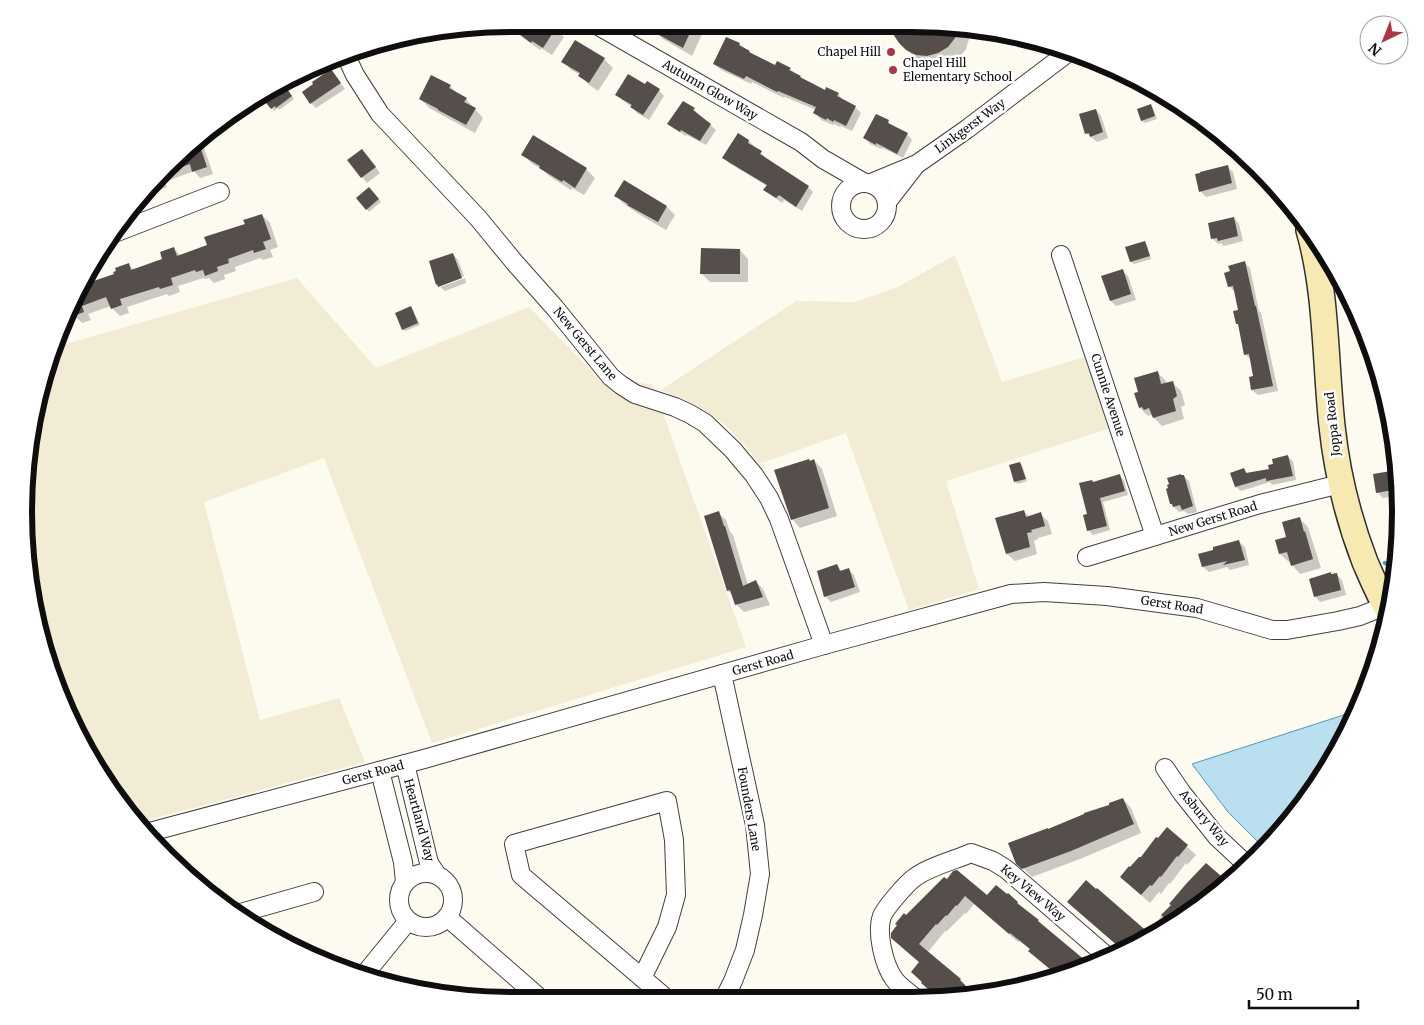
<svg xmlns="http://www.w3.org/2000/svg" width="1424" height="1025" font-family="Merriweather,serif">
	<rect width="100%" height="100%" fill="#fdfaf0"/>
	<g fill="#f1ecd3">
		<path d="M955,255L1002,382L1085,357L1108,429L946,481L979,589L909,610L846,433L759,464L746,446L723,423L698,406L661,390L796,301L855,302L898,287Z"/>
		<path d="M297,278L376,368L529,307L596,375L653,385L746,647L432,743L324,458L204,502L260,720L339,698L365,762L137,823L125,810L61,699L28,576V448L59,346Z"/>
	</g>
	<path fill="#bae0ef" stroke="#499abe" d="M1356,711L1335,757L1279,835L1264,848L1228,812L1192,764Z"/>
	<g fill="#0003">
		<path d="M512,24H548L555,29L564,37L552,55L541,48L540,50L506,25Z"/>
		<path d="M657,24H695L703,32L692,56L663,39L654,30Z"/>
		<path d="M893,24H912L969,31V39L966,49L959,58L950,64L939,67L928,66L919,62L900,43L895,34Z"/>
		<path d="M503,25L497,33L488,27Z"/>
		<path d="M739,44L752,55L776,66L790,69L804,80L825,91L838,94L844,101L855,107L861,113L852,131L841,126L840,127L834,124L833,125L821,120L815,113L816,110L785,97L784,98L752,82L751,84L721,70L715,64Z"/>
		<path d="M604,59L613,68L598,91L588,84L580,75L571,70L563,61Z"/>
		<path d="M331,70L345,89L316,108L311,103L314,84Z"/>
		<path d="M431,77L450,86L459,95L466,99L483,118L475,133L429,108L421,99Z"/>
		<path d="M645,86L659,90L664,96L649,120L637,113L632,107L622,100L617,95Z"/>
		<path d="M287,90L294,99L279,110L278,108L274,111L265,99Z"/>
		<path d="M684,103L694,109L699,116L705,120L716,130L706,145L687,135L686,136L675,129L669,124Z"/>
		<path d="M1180,104L1183,106L1196,116L1188,119L1183,113Z"/>
		<path d="M1151,106L1153,108L1157,119L1145,123L1142,121L1139,110Z"/>
		<path d="M1096,110L1101,116L1108,138L1097,142L1086,133Z"/>
		<path d="M888,122L894,127L907,134L912,140L903,158L891,152L882,148L881,149L870,144L865,138Z"/>
		<path d="M749,141L766,158V159L808,187L813,192L802,211L784,200L782,203L771,195L765,190L767,186L729,163L724,157Z"/>
		<path d="M199,143L204,148L213,174L200,178L194,171L165,182L167,187L155,192L156,196L137,202L145,190Z"/>
		<path d="M523,154L586,169L595,178L584,195L572,188L571,190L549,176L543,170L531,163Z"/>
		<path d="M367,156L380,173L367,183L362,177Z"/>
		<path d="M1227,167L1233,172L1237,189L1206,197L1200,191Z"/>
		<path d="M624,181L667,207L675,215L666,230L637,213L624,204L616,196Z"/>
		<path d="M372,191L381,202L369,212L358,198Z"/>
		<path d="M262,215L270,223L278,247L270,250L273,257L263,260L260,258L235,267L236,271L224,275L225,279L214,283L209,278L205,279L203,278L178,286L180,292L169,296L167,294L127,307L129,313L120,316L112,308L111,306L88,314L91,320L82,323L74,315L68,318L74,297L84,282L85,281L88,284L115,275L129,265L134,270L164,260L174,249L181,256L208,246L246,225Z"/>
		<path d="M1234,218L1239,224L1243,241L1224,246L1221,243L1218,244L1212,238Z"/>
		<path d="M1145,242L1147,245L1151,259L1134,264L1131,262L1127,248Z"/>
		<path d="M740,250L748,259V282H710L701,273Z"/>
		<path d="M453,254L458,260L464,276L439,285V287L437,284Z"/>
		<path d="M1244,262L1250,268L1259,311L1261,313L1278,391L1258,395L1252,390L1250,378L1254,377L1251,360L1245,354L1239,325L1237,323L1240,311L1235,292L1229,286Z"/>
		<path d="M1122,271L1128,276L1136,300L1116,306L1111,301Z"/>
		<path d="M465,278L466,283L445,291L440,287Z"/>
		<path d="M411,307L413,310L420,325L405,331L403,329Z"/>
		<path d="M1157,372L1166,381L1167,384L1172,382L1181,391L1185,405L1181,407L1184,419L1162,426L1151,415L1148,416L1140,408Z"/>
		<path d="M1288,457L1293,461L1296,480L1272,485L1270,482L1241,491L1236,487L1232,473L1244,470L1248,474L1270,470Z"/>
		<path d="M814,460L822,469L837,516L800,528L792,519L810,462Z"/>
		<path d="M1019,463L1022,465L1027,481L1018,484L1015,482Z"/>
		<path d="M1397,468L1399,480V495L1383,498L1377,492L1375,475L1397,471Z"/>
		<path d="M1119,476L1124,480L1128,495L1103,502L1110,530L1093,535L1089,531L1088,515L1094,483Z"/>
		<path d="M1183,476L1189,481L1197,512L1188,514L1184,511L1179,512L1174,507L1171,503L1168,493V486Z"/>
		<path d="M1024,511L1029,517L1040,514L1048,521L1052,534L1038,538V539L1034,541L1037,554L1015,561L1007,554L996,518Z"/>
		<path d="M718,513L726,520L730,532L733,535L748,585L756,582L763,589L770,605L744,612L736,604L733,595L728,591Z"/>
		<path d="M1299,518L1308,527L1321,568L1300,574L1292,565L1291,562H1289L1280,554L1276,541L1288,538Z"/>
		<path d="M1239,542L1245,547L1249,565L1230,570L1227,567L1209,572L1203,567Z"/>
		<path d="M837,566L843,572L849,570L854,575L860,592L831,602L825,596Z"/>
		<path d="M1336,574L1342,580L1346,595L1320,602L1315,596L1332,575Z"/>
		<path d="M1123,799L1131,808L1141,833L1080,859L1032,877L1018,863L1049,830L1111,805Z"/>
		<path d="M1167,829L1196,855L1187,865L1186,863L1170,884L1169,883L1161,894L1159,892L1150,903L1121,877L1141,859Z"/>
		<path d="M1206,864L1227,883L1209,900L1123,950L1079,912L1147,933Z"/>
		<path d="M944,878L987,897L1008,895L1090,966L1057,975L1039,959L1031,950L1020,941L1018,942L974,904L966,914L965,913L946,932L945,931L928,952L960,980L976,997H937L922,983L920,963L901,947L907,917Z"/>
	</g>
	<g fill="none" stroke-linecap="round" stroke-linejoin="round">
		<path stroke="#499abe" stroke-width="4.5" d="M1385,563L1396,568"/>
	</g>
	<g fill="#554e4b">
		<path d="M512,24H550L556,28L543,48L532,41L531,43L507,25Z"/>
		<path d="M639,24H694L683,48Z"/>
		<path d="M892,24H912L957,30L955,38L948,47L938,53L927,56L916,55L906,50L899,43L893,34Z"/>
		<path d="M726,37L740,43L739,45L750,51L749,52L775,65L777,61L791,68L789,70L801,76L800,77L825,90L826,87L839,93L837,96L856,106L846,126L834,120L833,122L827,118L826,120L813,113L816,107L778,91L777,92L746,76L744,79L713,64Z"/>
		<path d="M575,40L605,58L589,83L578,76L580,73L561,62Z"/>
		<path d="M331,69L341,83L310,104L302,92L313,84L312,82Z"/>
		<path d="M628,74L645,84L647,81L660,89L643,115L630,107L632,105L615,95Z"/>
		<path d="M431,75L451,85L449,88L467,98L464,102L476,108L466,125L438,110V109L419,99Z"/>
		<path d="M285,86L292,96L276,108L275,106L271,109L263,99L268,96L267,94Z"/>
		<path d="M683,101L695,108L693,110L711,124L700,141L681,130L680,132L667,124Z"/>
		<path d="M1151,104L1155,116L1141,121L1137,109Z"/>
		<path d="M1096,109L1103,132L1090,137L1089,133L1085,134L1079,114Z"/>
		<path d="M876,114L889,120L888,123L908,133L897,154L884,147L876,143V145L863,138Z"/>
		<path d="M738,133L749,140L748,143L762,151L760,154L809,186L796,207L779,195L776,198L763,190L767,185L722,158Z"/>
		<path d="M533,135L587,168L575,188L563,180L562,182L539,168L540,166L521,155Z"/>
		<path d="M199,143L207,167L192,172L190,164L168,172Z"/>
		<path d="M362,149L376,167L361,178L347,160Z"/>
		<path d="M1228,165L1232,183L1199,192L1195,174L1200,173V172Z"/>
		<path d="M624,180L667,206L658,222L627,205L628,204L614,196Z"/>
		<path d="M369,187L379,199L366,210L356,198Z"/>
		<path d="M262,214L271,239L263,242L266,249L254,253L253,250L228,259L229,263L217,267L218,271L205,276L203,270L196,272L195,270L171,278L173,285L160,289L159,287L120,299L122,305L111,309L106,297L82,306L84,312L73,316L71,310H70L74,297L82,285L114,274L113,272L116,271L115,268L129,263L131,270L162,259L160,252L174,247L177,256L207,245L204,237L245,224L243,220Z"/>
		<path d="M1234,217L1238,236L1218,241L1217,238L1211,239L1208,223Z"/>
		<path d="M1145,241L1150,256L1130,262L1125,247Z"/>
		<path d="M701,248L740,249V274H700Z"/>
		<path d="M453,253L462,278L438,287L437,284L436,285L429,261Z"/>
		<path d="M1245,261L1255,306H1256L1273,386L1251,390L1249,377L1253,376L1249,354L1244,355L1238,324H1236L1233,311L1238,310L1233,286L1228,287L1224,273L1230,271L1228,266Z"/>
		<path d="M1123,269L1131,294L1110,301L1101,276Z"/>
		<path d="M411,306L418,323L402,330L395,313Z"/>
		<path d="M1158,371L1161,384L1173,381L1177,396L1173,399L1176,411L1153,418L1149,408L1144,410L1142,407L1139,408L1134,393L1138,392L1134,378Z"/>
		<path d="M1288,455L1293,476L1266,481V478L1235,487L1230,473L1244,468L1246,473L1269,469L1268,465L1273,464L1272,459Z"/>
		<path d="M809,459L810,461L814,459L829,508L791,520L774,470Z"/>
		<path d="M1020,462L1026,479L1014,482L1009,465Z"/>
		<path d="M1397,470L1399,489L1376,493L1373,474Z"/>
		<path d="M1120,474L1125,491L1100,498L1107,526L1087,531L1083,515L1087,514L1079,483L1092,480L1093,482Z"/>
		<path d="M1181,474V475H1184L1193,506L1182,510L1180,505L1173,507L1172,504H1170L1166,489L1168,488L1167,485L1169,484L1167,478Z"/>
		<path d="M1024,510L1026,517L1041,512L1045,526L1031,530L1032,532L1027,533L1030,547L1006,554L995,518Z"/>
		<path d="M719,511L724,526H725L743,586L756,580L763,597L735,605L730,590L727,591L704,516Z"/>
		<path d="M1300,517L1304,532L1305,531L1313,559L1291,566L1287,552L1279,554L1275,540L1286,537L1282,522Z"/>
		<path d="M1239,540L1245,560L1223,565L1227,561L1202,567L1198,554L1213,550V547Z"/>
		<path d="M837,564L840,571L849,568L855,587L824,597L817,571Z"/>
		<path d="M1331,572V574L1337,573L1341,590L1314,597L1309,579Z"/>
		<path d="M1123,798L1134,824L1071,851L1022,869L1016,864L1008,843L1048,828V829L1084,814V813L1109,805V803Z"/>
		<path d="M1167,827L1188,845L1178,857L1177,856L1161,877L1160,876L1152,886L1150,885L1141,895L1120,877L1129,866L1130,867L1139,857H1141L1156,837L1158,838Z"/>
		<path d="M1206,863L1228,882L1209,900L1170,923L1161,915L1171,905L1169,904L1186,884Z"/>
		<path d="M957,870L987,895L996,885L1007,894L1008,893L1018,902L1017,903L1039,920L1038,921L1092,966L1057,975L1028,951L1030,949L1010,933L1009,934L965,896L957,906L956,905L947,916L946,915L937,925L936,924L919,944L961,979L960,980L977,997H940L934,992L933,993L921,983L922,982L911,972L919,962L891,938V933L897,925L895,924L904,913L906,915L944,877L947,879L953,871Z"/>
		<path d="M1086,880L1096,889L1097,888L1150,934L1124,949L1120,946L1119,947L1067,902Z"/>
	</g>
	<g fill="none" stroke-linecap="round" stroke-linejoin="round">
		<defs>
			<g id="street">
				<path d="M595,24L801,142L823,159L863,182"/>
				<path d="M347,58L355,75L380,114L478,218L515,263L555,308L611,377L621,385L635,394L675,407L690,414L705,423L733,450L754,475L769,498L779,519L824,645"/>
				<circle cx="864" cy="206" r="23"/>
				<path d="M871,183L917,164L967,129L1070,51"/>
				<path d="M887,202L915,166"/>
				<path d="M117,232L220,192"/>
				<path d="M1061,255L1155,536"/>
				<path d="M1087,557L1260,504L1340,484"/>
				<path d="M722,674L755,825L760,874L753,915L745,950L733,981L724,999"/>
				<path d="M405,764L429,863L437,875"/>
				<path d="M1165,768L1182,793L1217,837L1247,865"/>
				<path d="M380,771L403,862L405,882"/>
				<path d="M146,833L424,759L824,645L1011,594L1044,592L1107,596L1197,608L1272,630H1287L1338,621L1360,616L1385,606"/>
				<circle cx="426" cy="900" r="27"/>
				<path d="M237,914L314,892"/>
				<path d="M447,917L542,1000"/>
				<path d="M364,975L408,921"/>
				<path d="M642,978L667,927L676,895L674,840L667,801L514,844L521,875L667,999"/>
				<path d="M914,997C908,992 899,986 894,979C884,965 876,933 882,916C886,907 906,884 914,878C928,867 955,860 971,853L993,861L1006,869L1109,958"/>
			</g>
			<path id="secondary" d="M1309,230C1327,293 1325,361 1332,426C1337,473 1348,518 1365,562C1372,578 1379,595 1388,610"/>
		</defs>
		<use href="#street" stroke="#414141" stroke-width="20"/>
		<use href="#secondary" stroke="#303030" stroke-width="28"/>
		<use href="#street" stroke="#fff" stroke-width="18"/>
		<use href="#secondary" stroke="#f6e9b2" stroke-width="25"/>
	</g>
	<g fill="#af3545" stroke="#fff" stroke-width="2">
		<circle cx="891" cy="52" r="5"/>
		<circle cx="893" cy="70" r="5"/>
	</g>
	<g text-anchor="middle" stroke-width="5" stroke-linejoin="round" paint-order="stroke">
		<g font-size="12" fill="#0e0e0e" stroke="#fff" text-anchor="end">
			<text x="881" y="56">Chapel Hill</text>
			<text x="903" y="67" text-anchor="start">Chapel Hill<tspan x="903" dy="14">Elementary School</tspan></text>
		</g>
		<g font-size="12" fill="#0e0e0e" stroke="#fff">
			<text transform="translate(710 90) rotate(30)" y="4">Autumn Glow Way</text>
			<text transform="translate(970 126) rotate(-36)" y="4">Linkgerst Way</text>
			<text transform="translate(585 344) rotate(50)" y="4">New Gerst Lane</text>
			<text transform="translate(1108 395) rotate(72)" y="4">Cunnie Avenue</text>
			<text transform="translate(1333 424) rotate(-96)" y="4">Joppa Road</text>
			<text transform="translate(1213 519) rotate(-17)" y="4">New Gerst Road</text>
			<text transform="translate(1172 605) rotate(9)" y="4">Gerst Road</text>
			<text transform="translate(763 663) rotate(-16)" y="4">Gerst Road</text>
			<text transform="translate(373 773) rotate(-15)" y="4">Gerst Road</text>
			<text transform="translate(749 809) rotate(80)" y="4">Founders Lane</text>
			<text transform="translate(1204 818) rotate(50)" y="4">Asbury Way</text>
			<text transform="translate(419 820) rotate(75)" y="4">Heartland Way</text>
			<text transform="translate(1033 893) rotate(40)" y="4">Key View Way</text>
		</g>
	</g>
	<path d="M0 0H1424V1025H0ZM512 32H912A480 480 0 0 1 1392 512V512A480 480 0 0 1 912 992H512A480 480 0 0 1 32 512V512A480 480 0 0 1 512 32Z" fill="#fff" fill-rule="evenodd"/>
	<path fill="none" stroke="#0e0e0e" stroke-width="6" d="M512 32H912A480 480 0 0 1 1392 512V512A480 480 0 0 1 912 992H512A480 480 0 0 1 32 512V512A480 480 0 0 1 512 32Z"/>
	<g transform="translate(1384 40) rotate(223)"><circle r="24" fill="#ffffff" stroke="#9f9f9f"/>
	<path d="M0-4L9 19L0 12L-9 19Z" fill="#af3545"/>
	<text y="-8" font-size="14" font-weight="bold" text-anchor="middle" fill="#0e0e0e">N</text>
	</g>
	<path d="M1249 1000v8h109v-8" fill="none" stroke="#0e0e0e" stroke-width="2.5"/>
	<text x="1256" y="1000" font-size="15" fill="#0e0e0e" stroke="#ffffff" stroke-width="4" paint-order="stroke">50 m</text>
</svg>
